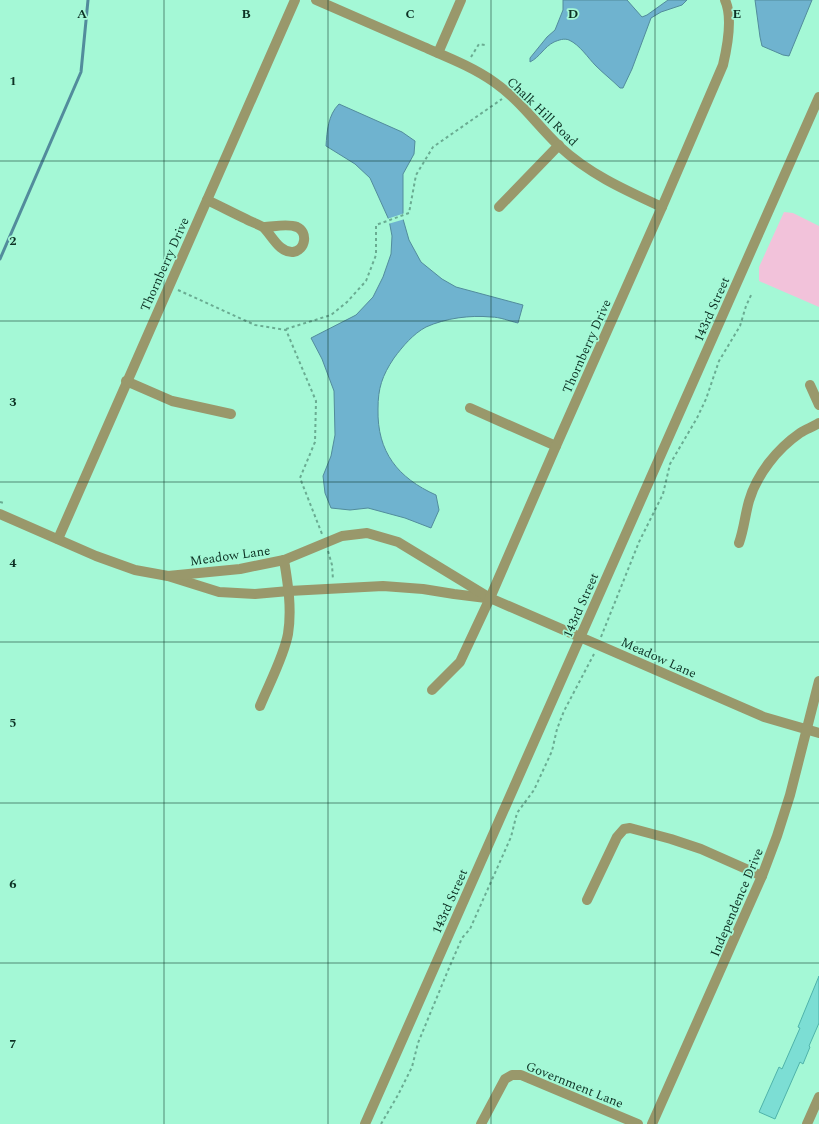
<svg xmlns="http://www.w3.org/2000/svg" width="819" height="1124" font-family="Spectral,serif">
	<rect width="100%" height="100%" fill="#a4f8d6"/>
	<path fill="#f2c2da" d="M784,212L793,213L819,226V307L759,281V267Z"/>
	<g fill="#6fb3cf" stroke="#528c9c">
		<path d="M563,0H627L642,17L647,15L668,0H687L682,5L661,12L651,18L632,69L623,88H620C612,80 604,74 596,66C588,58 580,45 569,40C564,38 559,40 554,42C544,47 540,57 530,62V58L547,37L555,30L563,10Z"/>
		<path d="M755,0H812L789,56L783,55L762,46L760,37Z"/>
		<path d="M339,104L402,132L415,141L414,154L403,174V219L409,240L421,262L442,279L456,287L523,305L518,323C509,321 500,317 491,317C470,315 446,318 426,327C413,334 403,346 394,358C382,376 378,388 378,409C377,452 398,478 436,495L439,510L431,528L405,518L368,508L350,510L331,508L325,493L323,476L331,456L335,435L334,391L322,359L311,338L356,315L373,297L383,277L391,254L392,236L389,220L370,178L355,164L326,146C327,131 328,115 339,104Z"/>
	</g>
	<path fill="#a4f8d6" d="M405,213V219L388,224L387,219Z"/>
	<g fill="none" stroke-linecap="round" stroke-linejoin="round">
		<path stroke="#528c9c" stroke-width="3" d="M0,259L81,72L88,0"/>
	</g>
	<path fill="#7cded4" stroke="#4fb3aa" d="M819,976V1023L809,1046L810,1047L803,1064L800,1062L775,1119L759,1112L779,1067L782,1069L800,1028L798,1027Z"/>
	<g fill="none" stroke-linecap="round" stroke-linejoin="round">
		<g stroke="#6aac92" stroke-width="2" stroke-dasharray="3 3" stroke-linecap="butt">
			<path d="M471,57L479,44L485,45"/>
			<path d="M178,290L255,325L286,330L316,401L315,442L300,478L322,534"/>
			<path d="M286,329L331,315L347,302L366,281L376,255V225L409,213L416,175L433,147L502,99"/>
			<path d="M0,502L4,503"/>
			<path d="M328,551L332,565L333,580"/>
			<path d="M601,637L639,542L663,494L670,464L697,418L706,399L719,361L740,326L746,306L752,293"/>
			<path d="M381,1124L398,1095L412,1067L418,1043L449,968L462,938L470,929L511,837L517,813L534,790L552,751L557,729L564,711L594,654"/>
		</g>
		<g stroke="#99986b" stroke-width="10">
			<path d="M316,0C352,16 388,31 424,47C447,57 473,67 494,82C521,101 536,124 559,146C589,174 625,190 662,207"/>
			<path d="M438,53L461,0"/>
			<path d="M207,200C220,206 233,213 246,219C251,222 258,224 263,227C272,235 279,253 293,252C306,250 308,232 297,227C287,223 273,227 263,227"/>
			<path d="M499,207L559,145"/>
			<path d="M126,381L172,401L231,414"/>
			<path d="M810,385L819,405"/>
			<path d="M470,408L556,446"/>
			<path d="M0,514L96,556L135,570L168,576L219,592L255,594L289,591L383,586L423,589L454,594L486,598"/>
			<path d="M58,539L295,0"/>
			<path d="M739,543C744,529 745,515 749,501C757,474 777,449 800,433C806,429 813,427 819,423"/>
			<path d="M168,576L240,569L284,560L342,536L367,533L398,542L490,598L764,717L819,733"/>
			<path d="M432,690L460,662L490,598L556,446L662,207L723,65C727,48 733,17 725,0"/>
			<path d="M260,706C269,684 284,656 288,634C292,609 288,584 284,560"/>
			<path d="M587,900L617,837L624,829L630,828L671,839L701,849L762,876"/>
			<path d="M365,1124L819,97"/>
			<path d="M481,1124L505,1079L512,1075H521L638,1124"/>
			<path d="M652,1124L762,876L777,836L790,795L819,681"/>
			<path d="M807,1124L819,1097"/>
		</g>
	</g>
	<path fill="none" stroke="#0d3124" stroke-width="1" stroke-opacity="0.55" d="M164,0V1124M328,0V1124M491,0V1124M655,0V1124M0,161H819M0,321H819M0,482H819M0,642H819M0,803H819M0,963H819"/>
	<g text-anchor="middle" stroke-width="3.5" stroke-linejoin="round" paint-order="stroke">
		<g font-size="13" fill="#0d3124" stroke="#a4f8d6">
			<text transform="translate(543 111) rotate(44)" y="5">Chalk Hill Road</text>
			<text transform="translate(164 264) rotate(-66)" y="5">Thornberry Drive</text>
			<text transform="translate(711 309) rotate(-66)" y="5">143rd Street</text>
			<text transform="translate(586 346) rotate(-66)" y="5">Thornberry Drive</text>
			<text transform="translate(230 555) rotate(-8)" y="5">Meadow Lane</text>
			<text transform="translate(580 605) rotate(-66)" y="5">143rd Street</text>
			<text transform="translate(659 657) rotate(24)" y="5">Meadow Lane</text>
			<text transform="translate(449 901) rotate(-66)" y="5">143rd Street</text>
			<text transform="translate(736 902) rotate(-67)" y="5">Independence Drive</text>
			<text transform="translate(575 1084) rotate(22)" y="5">Government Lane</text>
		</g>
	</g>
	<g font-size="13" text-anchor="middle" font-weight="bold" fill="#0d3124" stroke="#a4f8d6" stroke-width="3.5" stroke-linejoin="round" paint-order="stroke">
		<text x="82" y="18">A</text>
		<text x="246" y="18">B</text>
		<text x="410" y="18">C</text>
		<text x="573" y="18">D</text>
		<text x="737" y="18">E</text>
		<text x="13" y="85">1</text>
		<text x="13" y="245">2</text>
		<text x="13" y="406">3</text>
		<text x="13" y="567">4</text>
		<text x="13" y="727">5</text>
		<text x="13" y="888">6</text>
		<text x="13" y="1048">7</text>
	</g>
</svg>
